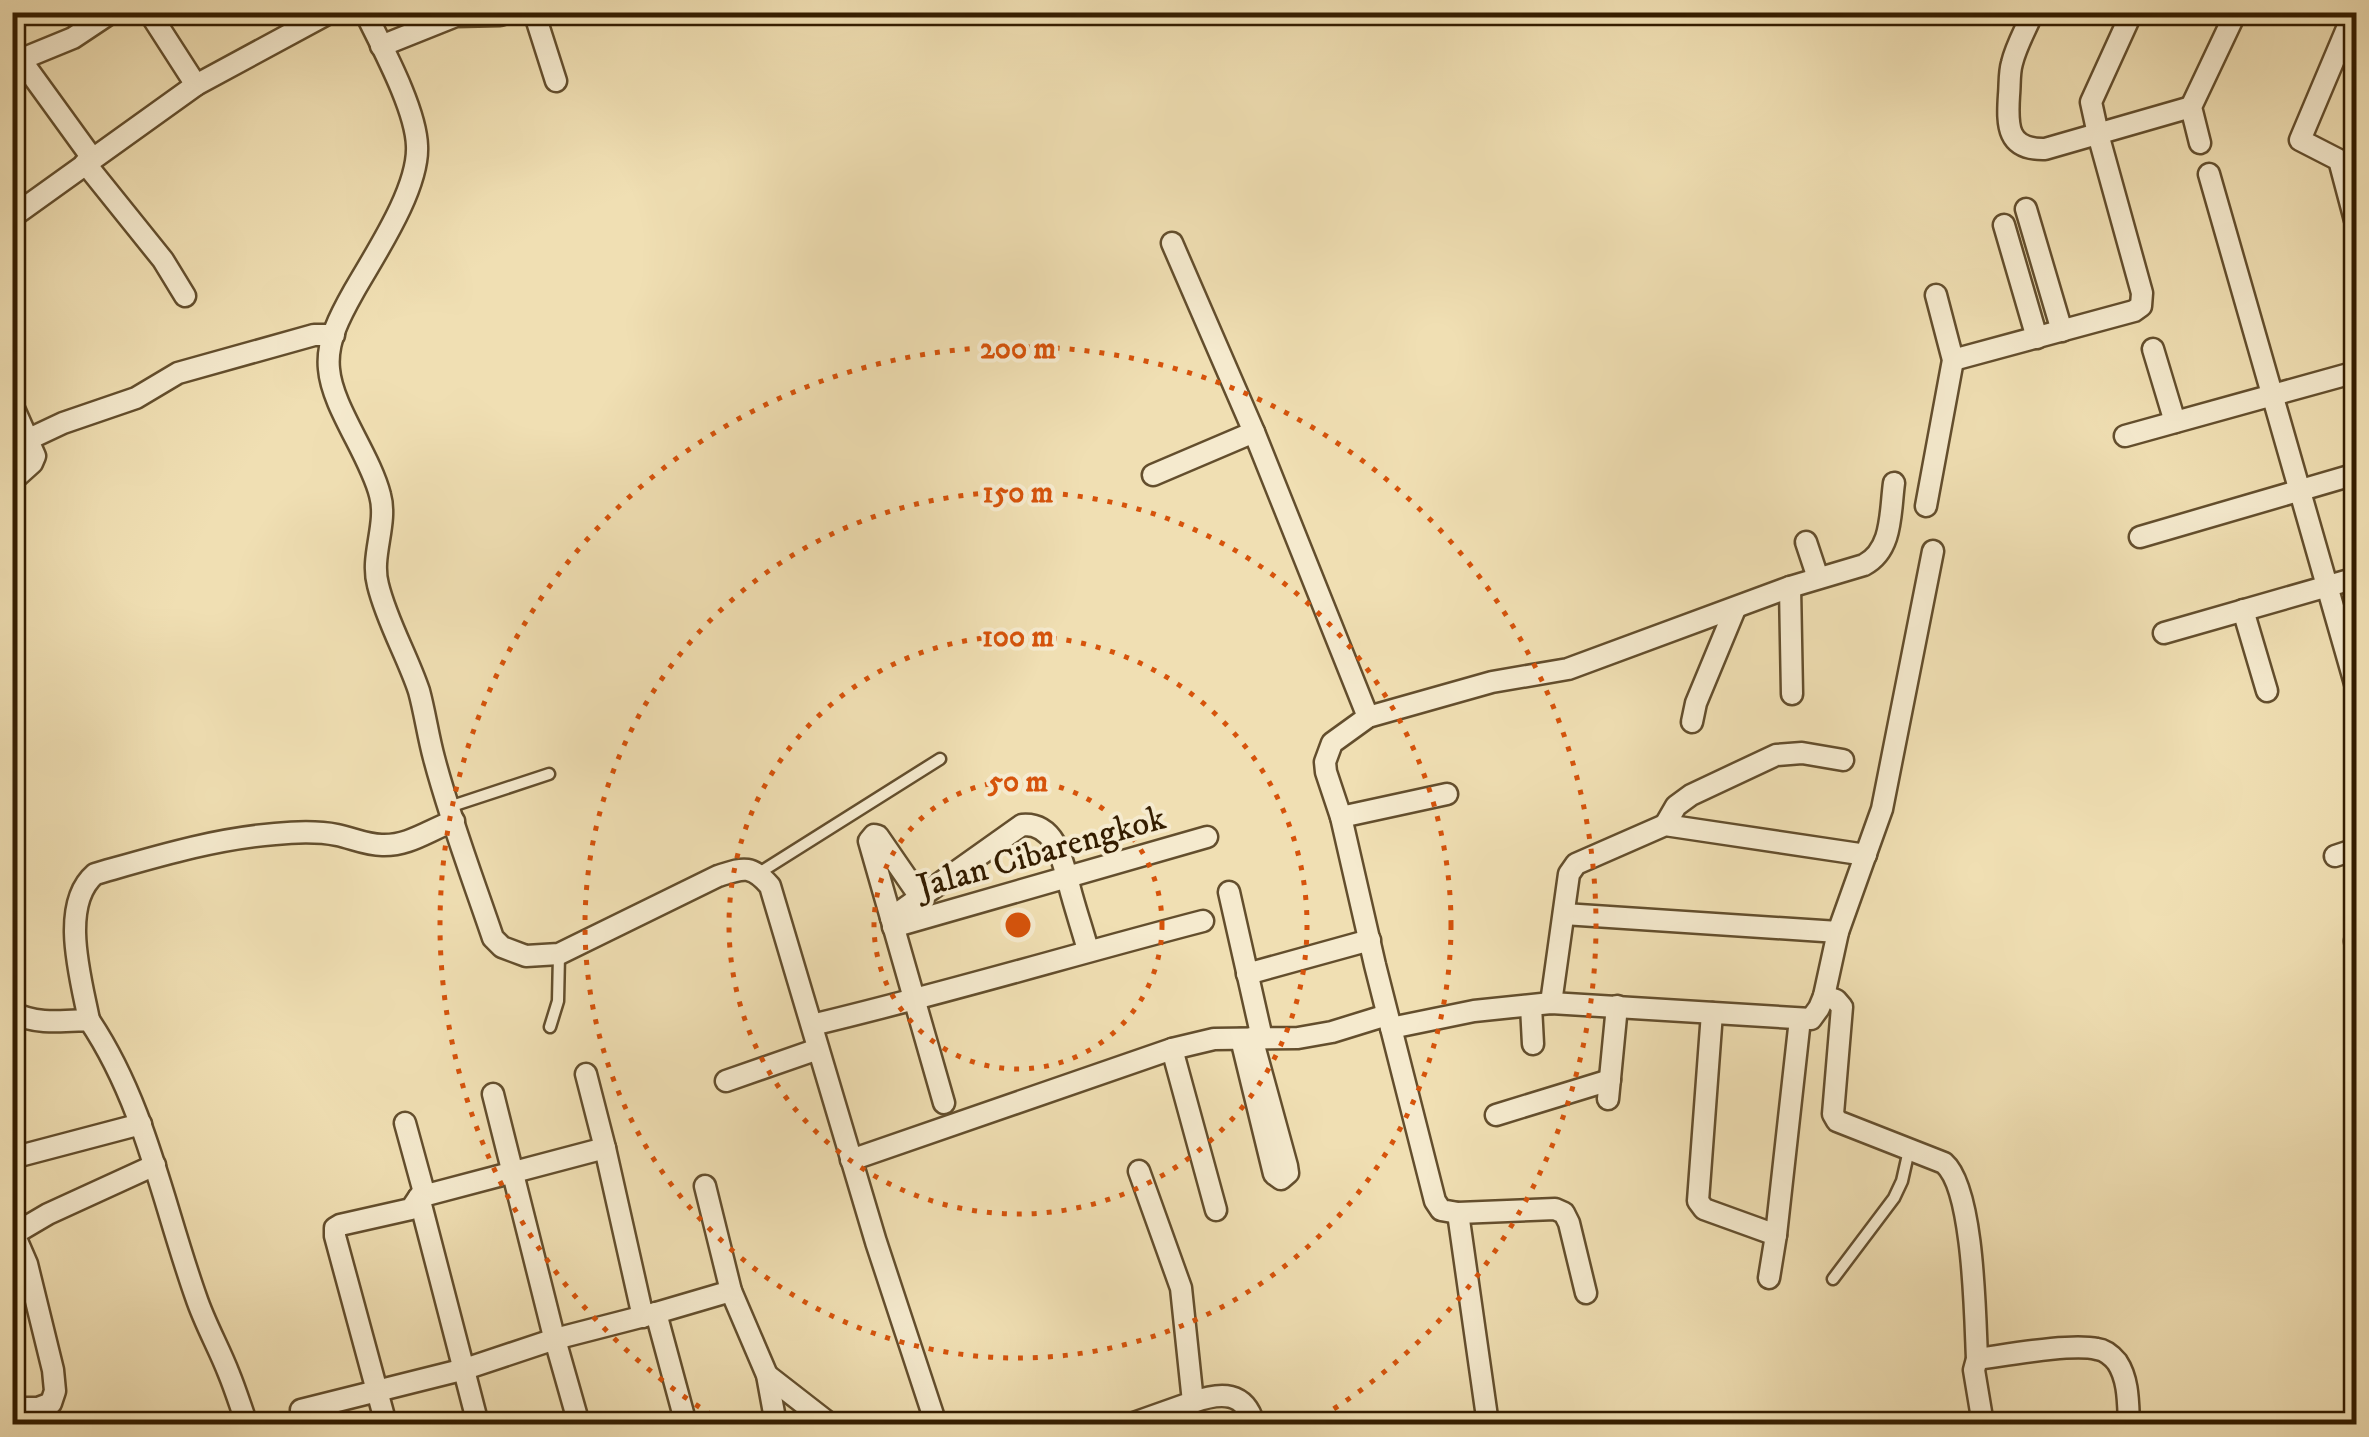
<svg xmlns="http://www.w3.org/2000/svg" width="2369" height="1437" font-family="'IM FELL DW Pica',serif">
	<rect width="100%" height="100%" fill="#f0dfb3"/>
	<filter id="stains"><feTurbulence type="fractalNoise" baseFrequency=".002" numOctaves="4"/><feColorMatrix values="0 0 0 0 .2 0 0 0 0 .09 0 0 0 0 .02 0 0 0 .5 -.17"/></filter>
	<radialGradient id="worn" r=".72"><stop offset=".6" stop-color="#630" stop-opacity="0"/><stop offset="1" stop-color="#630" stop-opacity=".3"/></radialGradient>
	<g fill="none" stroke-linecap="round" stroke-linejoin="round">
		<defs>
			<g id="service">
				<path d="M449,807L549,774"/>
				<path d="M759,873L940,759"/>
				<path d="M550,1027L558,1001L559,955"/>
				<path d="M1833,1279L1894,1198L1902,1181L1909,1150"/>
			</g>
			<g id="minor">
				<path d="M149,12L196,85"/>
				<path d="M365,12C382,47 416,109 417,146C419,189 375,254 354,291C341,314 326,341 329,369C332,407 370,455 380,495C388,524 370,556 378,585C387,622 407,655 419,691C425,713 428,736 434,758C450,819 473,879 493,938L502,947L526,956L559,954L718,876C743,868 751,864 770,886L876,1242L936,1424"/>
				<path d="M534,12L556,81"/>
				<path d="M2033,12C2026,29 2016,46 2012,63C2009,73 2010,85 2009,95C2007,126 2007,150 2045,149L2191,107"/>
				<path d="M2354,12L2300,140L2339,160L2356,224"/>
				<path d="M381,46L456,16L500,15L510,12"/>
				<path d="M21,60L92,158"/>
				<path d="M12,63L73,38L112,12"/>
				<path d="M2200,143L2191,107L2236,12"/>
				<path d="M85,163L163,260L185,296"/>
				<path d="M2209,174L2356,687"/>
				<path d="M2026,209L2062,331"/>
				<path d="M12,217L196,85L331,12"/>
				<path d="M2004,225L2037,338"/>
				<path d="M1172,243L1254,432L1368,717"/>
				<path d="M2153,349L2175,422"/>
				<path d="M1953,360L2134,311L2141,306L2142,293L2098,134L2091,102L2132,12"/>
				<path d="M12,404L35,456L32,463L12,481"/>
				<path d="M2125,436L2356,372"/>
				<path d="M29,439L63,423L136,398L178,373L314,335H334"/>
				<path d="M1153,475L1254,432"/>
				<path d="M1926,506L1953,360L1936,295"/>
				<path d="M2140,537L2356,474"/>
				<path d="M1806,542L1818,578"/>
				<path d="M1790,587L1792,694"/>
				<path d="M2243,610L2267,691"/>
				<path d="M2164,633L2356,578"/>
				<path d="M1692,722L1696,703L1735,609"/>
				<path d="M1341,817L1447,794"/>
				<path d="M1665,825L1676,806L1691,795L1776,755L1802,753L1843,760"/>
				<path d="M2335,856L2356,849"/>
				<path d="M1229,892L1262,1038"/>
				<path d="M920,897L878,836L874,835L869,841L944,1103"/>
				<path d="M1564,914L1838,932"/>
				<path d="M891,918L1022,825C1059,822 1064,869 1072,896C1077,914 1083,932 1088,950"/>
				<path d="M893,927L1207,837"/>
				<path d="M2356,935L2355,941L2356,948"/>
				<path d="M1247,974L1370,940"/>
				<path d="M1824,996L1836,1000L1842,1007L1833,1114L1837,1121L1944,1163C1974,1189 1975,1317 1977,1359L1974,1370L1983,1424"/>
				<path d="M1551,1003L1569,874L1576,864L1665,825L1866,855"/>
				<path d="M1531,1006L1533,1044"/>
				<path d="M12,1012C35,1025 64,1021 89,1020C145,1103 163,1204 196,1297C205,1324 219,1348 229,1374C236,1391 241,1408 247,1424"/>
				<path d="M1712,1013L1698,1201L1704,1209L1776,1235"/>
				<path d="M89,1020C81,979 59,905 95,874C155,857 213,839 275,834C295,832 317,831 337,835C352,838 366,845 382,845C409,846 429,830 454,821"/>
				<path d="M812,1025C943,994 1072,955 1203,921"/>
				<path d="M1391,1028L1474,1011L1551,1003L1811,1019L1819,1008L1824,996L1838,932L1882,809L1933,551"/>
				<path d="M1241,1039L1274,1174L1281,1179L1288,1173L1287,1166L1252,1038"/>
				<path d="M1172,1049L1216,1210"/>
				<path d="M586,1074L605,1148L643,1317"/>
				<path d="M726,1081L818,1049"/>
				<path d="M493,1094L552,1329L579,1424"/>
				<path d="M1608,1099L1617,1006"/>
				<path d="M1496,1115L1610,1080"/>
				<path d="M405,1123L425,1196"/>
				<path d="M12,1158L141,1124"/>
				<path d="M851,1160L1172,1049L1214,1039L1298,1038L1332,1032L1387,1015"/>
				<path d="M705,1186L731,1291L767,1375L776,1424"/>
				<path d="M419,1197L478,1424"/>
				<path d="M1458,1213L1488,1424"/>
				<path d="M1769,1278L1776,1235L1800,1019"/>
				<path d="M1586,1293L1569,1223L1564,1213L1555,1209L1458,1213L1441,1210L1435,1201L1375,965L1341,817L1326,772L1325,762L1332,743L1368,717L1492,682L1568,669L1790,587L1864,565C1893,550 1890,512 1894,483"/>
				<path d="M656,1313L686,1424"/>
				<path d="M1977,1359C2007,1355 2071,1343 2097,1349C2106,1350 2112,1356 2117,1362C2129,1380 2128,1404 2129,1424"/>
				<path d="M767,1375L830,1424"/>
				<path d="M1193,1402C1221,1392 1245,1391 1254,1424"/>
				<path d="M12,1408H38L51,1403L55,1391L53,1370L27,1264L14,1234L48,1214L155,1165"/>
				<path d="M301,1410L465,1369L555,1339L656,1313L731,1291"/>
				<path d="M386,1424L335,1236V1228L340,1225L411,1209L419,1197L605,1148"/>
				<path d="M1131,1424L1193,1402L1181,1288L1139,1171"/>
			</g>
		</defs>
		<use href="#service" stroke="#634e2d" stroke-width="15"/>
		<use href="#minor" stroke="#634e2d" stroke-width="25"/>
		<use href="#service" stroke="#f5eace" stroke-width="10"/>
		<use href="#minor" stroke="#f5eace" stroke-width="20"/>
	</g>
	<g fill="none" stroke="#d6530b" stroke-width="5" stroke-dasharray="5 10">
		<circle cx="1018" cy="925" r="144"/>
		<circle cx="1018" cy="925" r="289"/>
		<circle cx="1018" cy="925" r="433"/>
		<path d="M725 1423A578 578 0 1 1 1311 1423"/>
	</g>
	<g text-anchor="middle" stroke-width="8" stroke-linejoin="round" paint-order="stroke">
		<g font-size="35" fill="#341d00" stroke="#f5eace">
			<text transform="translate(1041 851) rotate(-16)" y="12">Jalan Cibarengkok</text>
		</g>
	</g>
	<circle cx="1018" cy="925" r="15" fill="#d6530b" stroke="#f5eace" stroke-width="5"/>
	<g font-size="30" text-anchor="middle" font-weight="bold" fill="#d6530b" stroke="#f5eace" stroke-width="8" stroke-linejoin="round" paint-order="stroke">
		<text x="1018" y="358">200 m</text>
		<text x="1018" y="502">150 m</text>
		<text x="1018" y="646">100 m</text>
		<text x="1018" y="791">50 m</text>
	</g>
	<rect width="2369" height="1437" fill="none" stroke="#f0dfb3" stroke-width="50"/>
	<rect x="15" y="15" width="2339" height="1407" fill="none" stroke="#341d00" stroke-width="5"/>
	<rect x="25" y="25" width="2319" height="1387" fill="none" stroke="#341d00" stroke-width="2.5"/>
	<rect width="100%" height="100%" filter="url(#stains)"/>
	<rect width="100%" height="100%" fill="url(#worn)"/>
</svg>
